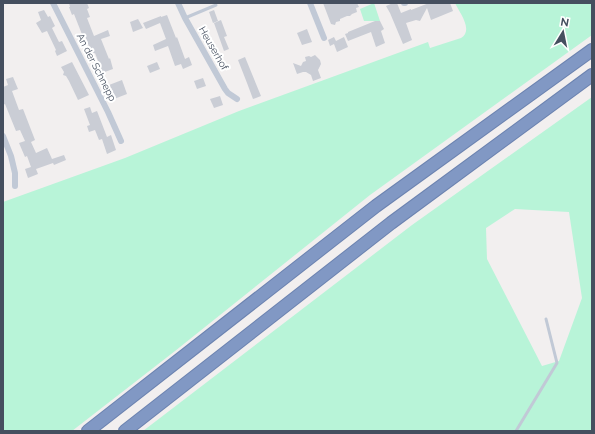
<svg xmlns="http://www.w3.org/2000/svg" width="595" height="434" font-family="Raleway,sans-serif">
	<rect width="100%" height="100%" fill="#f2efef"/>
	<g fill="#b8f4d8" fill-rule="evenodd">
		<path d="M374,3L380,21H364L360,9Z"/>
		<path d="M455,3H592V35L370,195L175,351L72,431H3V202L125,158L239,111L428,42L430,48L461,38C474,30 459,12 455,3Z"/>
		<path d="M592,97V431H143L412,225ZM515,209L569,212L582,298L559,361L542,366L487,259L486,228Z"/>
	</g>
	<g fill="#cacdd5">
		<path d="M69,3H87L89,8L87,9L90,17L87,18L94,36L108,30L110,36L101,39L109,59L110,58L113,69L102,73L99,66H100L95,53L92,54L85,36L83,37L74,14L72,15L69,7H70Z"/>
		<path d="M323,3H357L359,7L356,8L357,12L352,14L350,16H347L340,19V21L336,22L335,25L331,24Z"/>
		<path d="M393,3H397L401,13L411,9V10L429,3H450L453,11L431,20L427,8L420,21L416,20L406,23L412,40L403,44L390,13L386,6Z"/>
		<path d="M44,10L48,17L50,16L55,26L52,28L59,42L62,41L67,51L57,56L55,51L56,50L47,31L42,33L36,23L41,20L38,12Z"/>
		<path d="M214,10L218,21L213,23L209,12Z"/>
		<path d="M167,15L176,38L177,37L185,59L189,57L192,65L183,69L181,64L175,66L168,46L155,51L153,45L166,39L160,23L146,29L143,23L161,16V17Z"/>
		<path d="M138,19L143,28L133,32L130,22Z"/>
		<path d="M221,20L227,36L224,37L229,49L224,51L214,23Z"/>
		<path d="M375,21H380L384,29L381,31L385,43L376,47L371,32L348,41L345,34L348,33V32Z"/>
		<path d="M307,29L312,42L302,45L297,33Z"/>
		<path d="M334,37L336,41L344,37L348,47L337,52L334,44L330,46L328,40Z"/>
		<path d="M315,55L320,60L321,64L318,70L321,78L313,81L311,75L306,72H303L297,74L293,63L301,66L303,62L306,61L305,57L309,56L311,57Z"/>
		<path d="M245,57L261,96L253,99L247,83L238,60Z"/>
		<path d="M72,62L89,95L78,100L69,81L66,76L63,75L64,72L61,67Z"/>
		<path d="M157,62L160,69L150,73L147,66Z"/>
		<path d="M13,77L18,89L12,91L19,110L23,109L35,140L31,142L36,153L47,148L52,159L64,155L66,160L54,165L53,163L36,169L38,174L28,178L25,169L31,167L27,156L25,157L19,143L25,141L20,130L16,131L5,104L3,105V87L8,85L6,79Z"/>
		<path d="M203,78L206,86L197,89L194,81Z"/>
		<path d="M122,80L127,94L114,99L109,85Z"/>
		<path d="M220,96L223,105L214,108L210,99Z"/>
		<path d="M90,107L92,113L97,111L107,137L111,135L116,150L107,154L102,139L99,140L95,130L89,132L87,126L90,125L84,109Z"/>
	</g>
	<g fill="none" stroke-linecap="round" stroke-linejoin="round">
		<defs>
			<g id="highway">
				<path d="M88,431L376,206L592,50"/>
				<path d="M125,431L391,223L592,75"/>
			</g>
		</defs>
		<use href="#highway" stroke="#6c83b0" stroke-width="14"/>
		<g stroke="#c1c9d6" stroke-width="3">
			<path d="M185,18L216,5"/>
			<path d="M516,431L557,363L546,319"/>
		</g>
		<g stroke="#c1c9d6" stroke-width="6">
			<path d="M53,3L108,112L121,141"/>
			<path d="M178,3L185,18L225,89L228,93L237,99"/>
			<path d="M310,3L324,38"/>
			<path d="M404,3H405"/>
			<path d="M3,136L11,156L15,173V186"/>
		</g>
		<use href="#highway" stroke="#8198c4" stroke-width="12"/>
	</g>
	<g text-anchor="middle" stroke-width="4" stroke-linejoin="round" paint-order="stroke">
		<g font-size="10" fill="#454f5f" stroke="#fff">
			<text transform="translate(214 48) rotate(60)" y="4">Heuserhof</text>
			<text transform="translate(97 67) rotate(63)" y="4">An der Schnepp</text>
		</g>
	</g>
	<rect width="595" height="434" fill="none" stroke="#454f5f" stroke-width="8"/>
	<g transform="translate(563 32) rotate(10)" stroke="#ffffff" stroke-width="3" paint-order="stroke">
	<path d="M0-3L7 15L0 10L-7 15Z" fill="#454f5f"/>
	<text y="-6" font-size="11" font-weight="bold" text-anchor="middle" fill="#454f5f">N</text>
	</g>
</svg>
